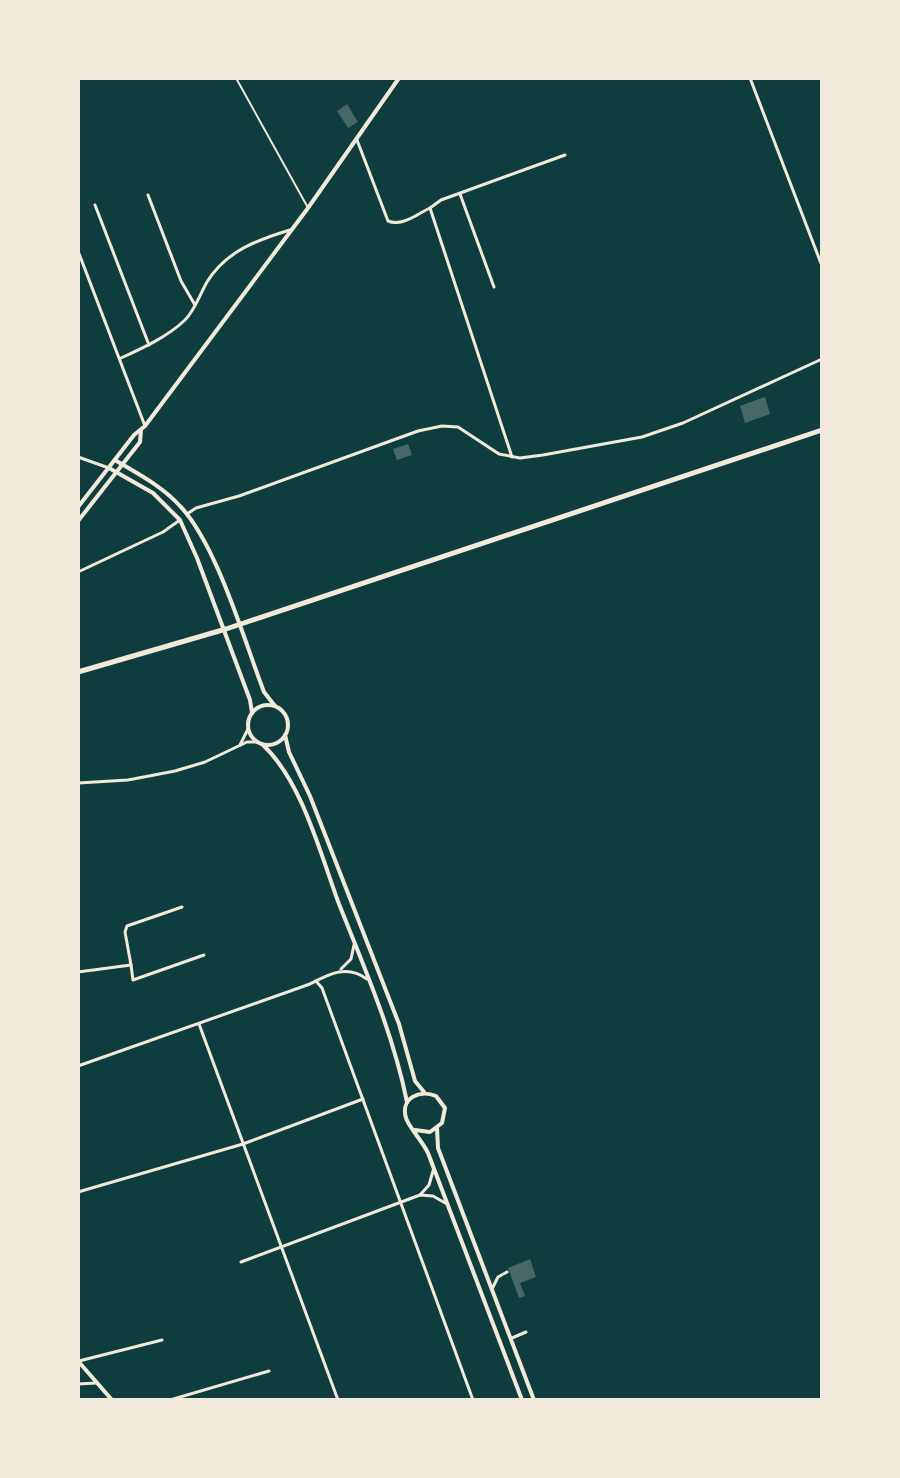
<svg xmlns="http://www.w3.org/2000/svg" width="900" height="1478" font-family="Inter,sans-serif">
	<rect width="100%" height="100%" fill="#0f3d3e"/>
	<g fill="#486865">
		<path d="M347,104L358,122L348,128L337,111Z"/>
		<path d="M765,397L770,414L745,423L740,406Z"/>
		<path d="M408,444L412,455L397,460L393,449Z"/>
		<path d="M530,1259L536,1277L520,1283L525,1296L519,1298L508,1268Z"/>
	</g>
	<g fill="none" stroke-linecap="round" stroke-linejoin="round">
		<path stroke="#f1e9da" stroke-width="2" d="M236,78L307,206"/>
		<g stroke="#f1e9da" stroke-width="3">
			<path d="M750,78L822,266"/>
			<path d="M78,79L82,78"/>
			<path d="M357,140L388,221C402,227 417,214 430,208L512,457"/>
			<path d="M460,194L494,287"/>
			<path d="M148,195L181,281L195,305"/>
			<path d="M95,205L149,345"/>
			<path d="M430,208L441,200L565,155"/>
			<path d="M78,251L145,426"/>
			<path d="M121,358C143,348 167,337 185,320C195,310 200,294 207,282C226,251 257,240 290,230"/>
			<path d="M78,457L109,468"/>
			<path d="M187,514L196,508L239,496L418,431L442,426L458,427L499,454L520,458L543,455L642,437L683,423L822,359"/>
			<path d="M78,572L163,532L180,520"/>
			<path d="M240,745L248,729"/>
			<path d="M78,783L128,780L175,771L205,762L247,742H258"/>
			<path d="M131,965L133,980L204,955"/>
			<path d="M341,969L351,959L354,945"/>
			<path d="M78,972L131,965L125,932L127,926L182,907"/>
			<path d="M316,981L322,988L473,1400"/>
			<path d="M199,1024L338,1400"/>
			<path d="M78,1066L310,984C329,974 347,964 367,979"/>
			<path d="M78,1192L243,1144L363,1099"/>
			<path d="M420,1195L429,1185L433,1171"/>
			<path d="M241,1262L420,1195L433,1196L447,1204"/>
			<path d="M492,1289L498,1277L507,1272"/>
			<path d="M512,1338L526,1332"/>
			<path d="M79,1361L162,1340"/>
			<path d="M78,1384L97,1383"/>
			<path d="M170,1400L269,1371"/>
		</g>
		<g stroke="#f1e9da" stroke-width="4">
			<path d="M115,460C138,474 162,486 180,506C217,545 244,640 264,692L275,706"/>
			<path d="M109,468L153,493L180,520L197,558L250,700L252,713"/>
			<circle cx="268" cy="725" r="20"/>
			<path d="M285,735L289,752L310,796L399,1024L415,1081L424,1092"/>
			<path d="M262,744C302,781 320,853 339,904C365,969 393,1033 407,1102"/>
			<path d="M437,1128L438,1148L534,1400"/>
			<path d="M415,1130L430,1132L442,1123L445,1108L436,1096C420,1089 400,1098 406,1118C408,1126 423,1142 428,1153L522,1400"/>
			<path d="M78,1361L112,1400"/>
		</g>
		<g stroke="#f1e9da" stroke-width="4">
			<path d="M78,507L134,435L145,426L308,208L399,78"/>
			<path d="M78,521L140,442L141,430"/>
		</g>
		<path stroke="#f1e9da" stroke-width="5" d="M78,672L226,629L822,430"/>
	</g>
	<rect width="900" height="1478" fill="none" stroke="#f1e9da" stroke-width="160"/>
</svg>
